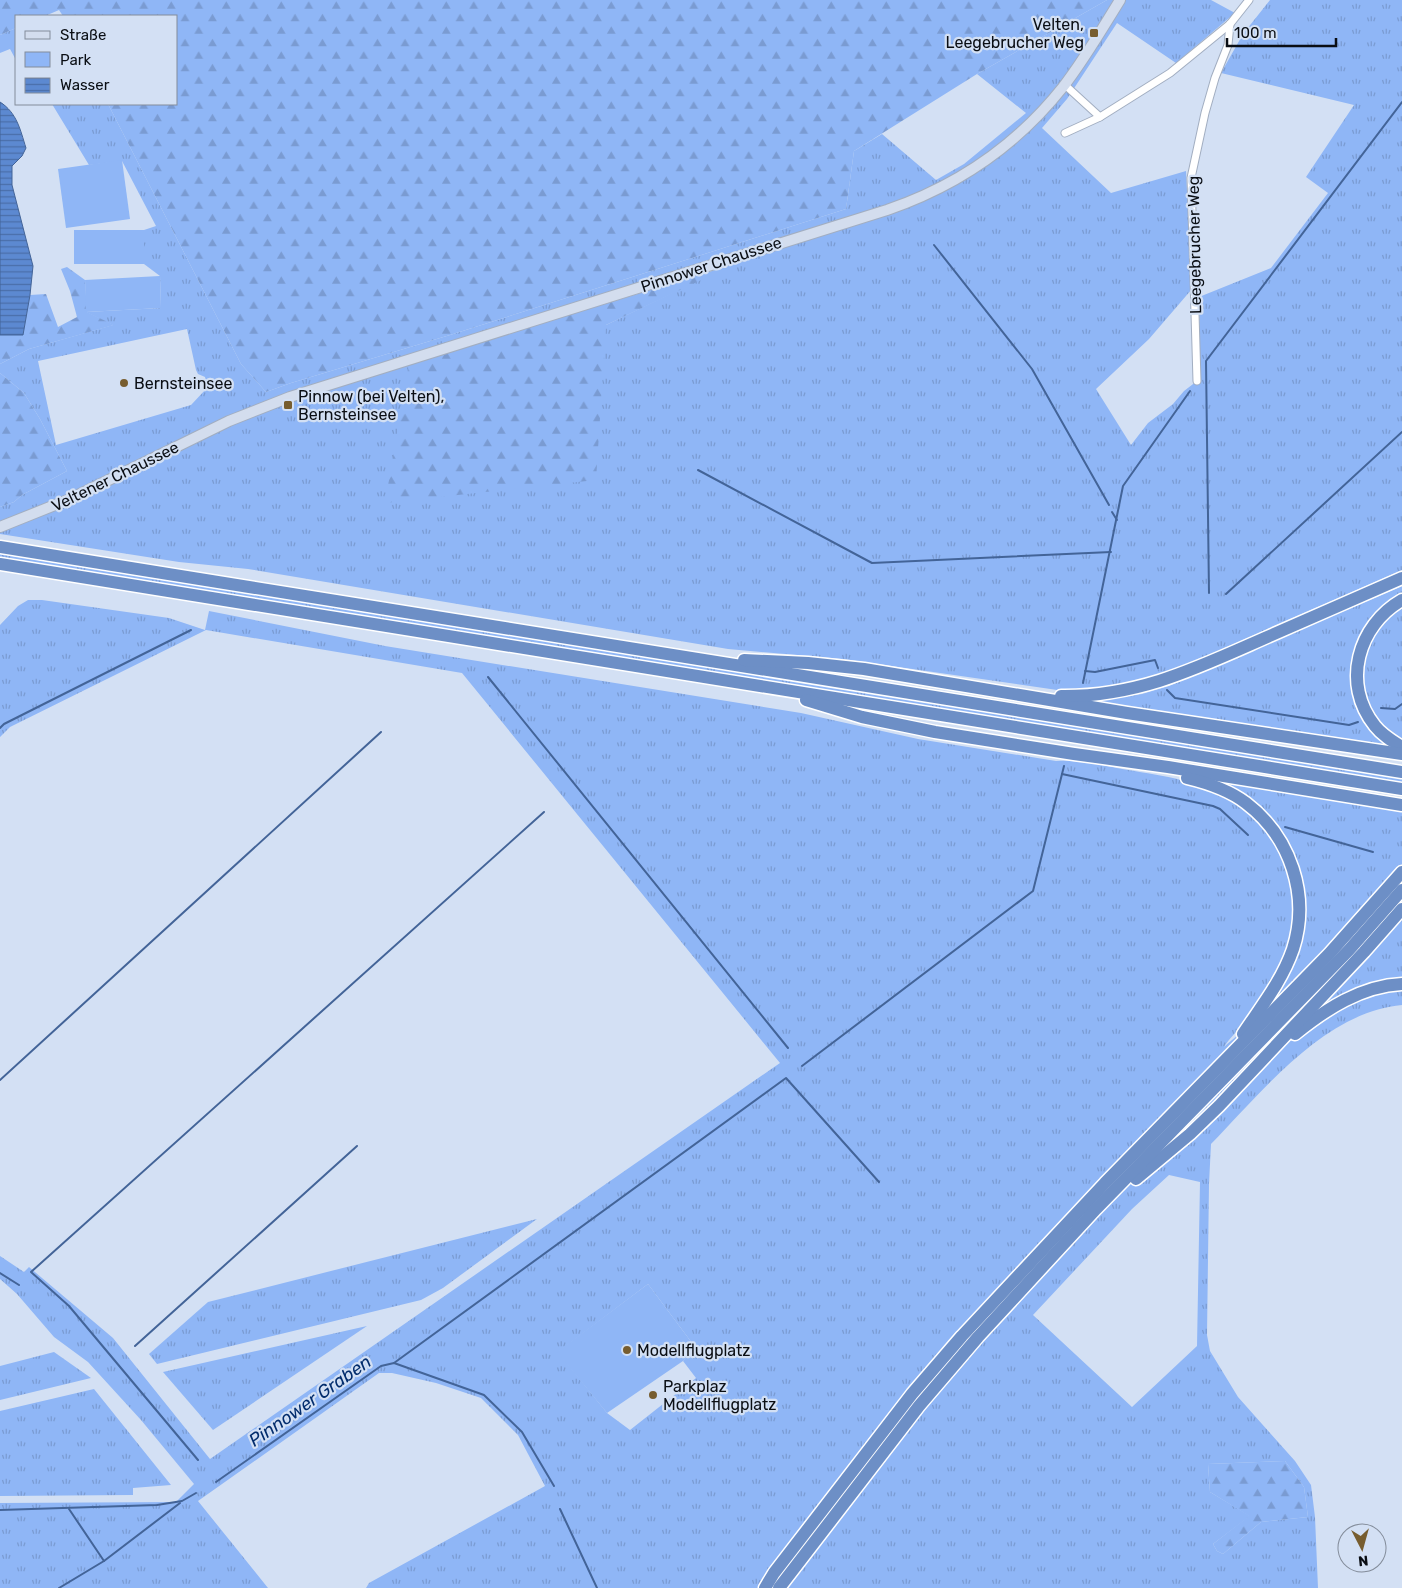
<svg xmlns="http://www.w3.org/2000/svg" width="1402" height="1588" font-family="Rubik,sans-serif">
	<defs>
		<pattern id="grass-tufts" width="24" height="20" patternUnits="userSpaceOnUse" patternTransform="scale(1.25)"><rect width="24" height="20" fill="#8fb6f6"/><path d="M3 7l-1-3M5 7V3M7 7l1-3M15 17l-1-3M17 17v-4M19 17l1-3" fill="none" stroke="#7a9bd2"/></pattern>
		<pattern id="forest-firs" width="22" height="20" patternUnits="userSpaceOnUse" patternTransform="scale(1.25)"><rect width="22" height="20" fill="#8fb6f6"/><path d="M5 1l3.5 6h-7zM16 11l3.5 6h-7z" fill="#7a9bd2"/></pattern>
		<pattern id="water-rules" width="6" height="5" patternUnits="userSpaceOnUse" patternTransform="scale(1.25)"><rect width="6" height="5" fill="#5c89d1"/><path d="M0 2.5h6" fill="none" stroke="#4a6ea8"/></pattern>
	</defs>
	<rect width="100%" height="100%" fill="#d3e0f4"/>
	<g fill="url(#grass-tufts)" fill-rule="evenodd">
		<path d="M1107,0H1211L1235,13L1176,63L1117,23L1067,99L1042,128L1111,193L1186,171L1192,289L1149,339L1096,389L1131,445L1148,423L1173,404L1184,391L1197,381L1200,363L1199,297L1271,268L1328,193L1306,177L1354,105L1221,73L1243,34L1270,0H1402V570L1161,676L1125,685L1071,692L843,659L728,649L248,569L179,562L0,534V507L14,502L22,495L67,471L40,419L24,393L0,373V364L29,349L113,325L86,312L161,308L160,276L144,264V230L156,226L122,161L89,165L52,104H108L241,364L266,392L291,383L450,335L846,209L854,151L882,134L936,180L964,164L1026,113L977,74ZM730,265L606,325L409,364ZM187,329L196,370L198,374L205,377L207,388L191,405L56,445L38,361Z"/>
		<path d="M16,28V60L10,49L0,53V35Z"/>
		<path d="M0,554L1402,778V783L0,558Z"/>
		<path d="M1402,586V595L1379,610L1353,689L1402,752L1089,702L1142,694L1169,686Z"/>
		<path d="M28,600H42L169,618L205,630L209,611L385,646L801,713L918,739L1056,761C1080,759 1104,766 1128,770C1163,776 1202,781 1233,800C1281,829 1304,888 1290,942C1282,970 1264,998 1246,1021C1239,1030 1229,1038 1224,1047C1237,1035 1254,1023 1265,1008C1278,991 1290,972 1297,952C1314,899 1296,836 1251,802C1237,791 1221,784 1205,777L1402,809V1005C1324,1012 1262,1092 1211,1144L1209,1184L1207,1335L1210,1351L1238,1397L1295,1461L1311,1485L1315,1517L1318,1588H366L369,1583L545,1486L518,1435L481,1398L436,1383L392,1373H379L198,1501L268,1588H0V1503L176,1502L194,1484L141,1420L88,1362L54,1337L17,1294L0,1279V1256L24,1272L29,1267L113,1338L210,1459L780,1063L462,673L206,630L10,727L0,737V625L18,606ZM1169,1175L1200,1182L1197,1346L1132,1407L1033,1315L1132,1209ZM648,1284L695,1347L683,1361L696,1378L630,1430L607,1413L558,1352ZM1285,1461L1304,1487L1308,1517L1261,1522L1223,1554L1217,1551L1213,1544L1250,1516L1210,1492L1208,1464Z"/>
		<path d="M1402,605V742L1387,732L1370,710L1363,687V661L1379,624Z"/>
		<path d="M537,1219L443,1288L421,1300L157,1364L149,1354L208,1302Z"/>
		<path d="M367,1326L213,1430L163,1372Z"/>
		<path d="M54,1352L91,1378L0,1400V1366Z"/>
		<path d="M94,1389L171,1485L133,1488V1495L0,1496V1411Z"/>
	</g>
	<g fill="url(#forest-firs)">
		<path d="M0,0H1107L977,74L854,151L846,209L450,335L291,383L266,392L241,364L108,104H176V16H63L59,10L45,16H16V28L0,35Z"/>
		<path d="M735,264L606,325L596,480L385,503L409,364Z"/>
		<path d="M67,267L85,280L87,312L114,325L29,349L0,364V335L23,334L30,295L46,294L58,327L77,317L70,291L61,269Z"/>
		<path d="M0,373L24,393L40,419L67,471L22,495L14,502L0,507Z"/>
		<path d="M1285,1461L1304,1487L1308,1517L1261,1522L1223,1554L1217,1551L1213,1544L1249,1516L1210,1492L1208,1464Z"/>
	</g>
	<g fill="#8fb6f6">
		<path d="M122,160L130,219L66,228L58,169Z"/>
		<rect x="74" y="230" width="70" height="34"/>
		<path d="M160,276L161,308L86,312L85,280Z"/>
		<path d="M648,1284L695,1347L683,1361L607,1413L557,1352Z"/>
	</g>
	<path fill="url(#water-rules)" stroke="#436498" d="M0,102C17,113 20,129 26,148L22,156L12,166V185L33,266L30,295L23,335H0Z"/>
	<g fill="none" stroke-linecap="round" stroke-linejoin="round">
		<g stroke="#436498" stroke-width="2">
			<path d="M934,245L1032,369L1109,505"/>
			<path d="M698,470L872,563L1111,552"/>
			<path d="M1112,512L1117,520"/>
			<path d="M1209,593L1206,361L1402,102"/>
			<path d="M1226,594L1402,432"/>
			<path d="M1085,671L1095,672L1155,660L1158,668"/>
			<path d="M488,677L788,1048"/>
			<path d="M1083,683L1123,486L1190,391"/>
			<path d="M1167,690L1175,698L1349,725L1358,722"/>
			<path d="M1381,708L1395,709L1402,704"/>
			<path d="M0,728L4,724L191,630"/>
			<path d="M1062,774L1213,806L1220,809L1248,835"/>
			<path d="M1285,827L1373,852"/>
			<path d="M802,1066L1033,891L1064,766"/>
			<path d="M0,1080L381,732"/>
			<path d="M0,1273L19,1285"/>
			<path d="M135,1346L357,1146"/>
			<path d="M394,1363L786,1078L879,1182"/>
			<path d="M198,1460L69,1306L31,1272L544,812"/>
			<path d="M216,1482L381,1366L394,1363L484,1395L522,1432L554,1486"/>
			<path d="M69,1509L104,1561"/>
			<path d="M560,1509L597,1588"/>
			<path d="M0,1510L157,1505L182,1501L196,1493"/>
			<path d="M59,1588L104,1561L180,1503"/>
		</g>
		<defs>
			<g id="street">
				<path d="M1065,85L1100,117"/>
				<path d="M1065,133L1100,117L1170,73L1230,24L1249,0"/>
				<path d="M1197,381L1191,178L1205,113L1215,78L1228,45L1230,24"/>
			</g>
			<path id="secondary" d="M0,527L70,499L229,421L290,397L887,210C957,186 1017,145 1063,87C1084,60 1102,29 1120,0"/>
			<g id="highway">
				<path d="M0,547L1402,772"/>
				<path d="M0,564L1402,789"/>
				<path d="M1402,600C1358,625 1341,684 1375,726C1382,735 1392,741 1402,747"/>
				<path d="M744,660L808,663L864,669L1127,713L1402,754"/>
				<path d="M1061,696C1138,697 1197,668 1265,638C1311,618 1356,598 1402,578"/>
				<path d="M806,700L862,717L935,732L1074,754L1168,767L1402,805"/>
				<path d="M1187,778C1208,783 1229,790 1246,803C1291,837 1310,896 1293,949C1282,981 1261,1007 1243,1034"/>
				<path d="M1295,1034C1326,1009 1361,986 1402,984"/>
				<path d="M1136,1179L1190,1134L1219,1106L1364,952L1402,909"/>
				<path d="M765,1588L774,1573L912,1394L962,1336L1105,1183L1329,954L1402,872"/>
				<path d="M779,1588L919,1406L978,1337L1096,1209L1349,950L1402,890"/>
			</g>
		</defs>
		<use href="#street" stroke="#a2aec1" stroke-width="9"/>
		<use href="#secondary" stroke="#a2aec1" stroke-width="12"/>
		<use href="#highway" stroke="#fff" stroke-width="15"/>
		<use href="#street" stroke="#fff" stroke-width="7"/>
		<use href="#secondary" stroke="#d3ddee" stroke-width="10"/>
		<use href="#highway" stroke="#6d8fc6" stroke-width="12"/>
	</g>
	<g fill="#775d2f" stroke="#d3e0f4" stroke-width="2">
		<rect x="1089" y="28" width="10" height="10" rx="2.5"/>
		<circle cx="124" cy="383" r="5"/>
		<rect x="283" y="400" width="10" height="10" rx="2.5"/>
		<circle cx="627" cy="1350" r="5"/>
		<circle cx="653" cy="1395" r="5"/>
	</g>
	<g text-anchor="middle" stroke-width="4.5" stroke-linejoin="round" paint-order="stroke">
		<g font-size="16" fill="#0a0e14" stroke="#d3e0f4" text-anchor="start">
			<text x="1084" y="30" text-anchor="end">Velten,<tspan x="1084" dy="18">Leegebrucher Weg</tspan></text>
			<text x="134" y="389">Bernsteinsee</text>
			<text x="298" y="402">Pinnow (bei Velten),<tspan x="298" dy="18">Bernsteinsee</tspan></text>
			<text x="637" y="1356">Modellflugplatz</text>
			<text x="663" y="1392">Parkplaz<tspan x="663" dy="18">Modellflugplatz</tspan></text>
		</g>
		<g font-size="16" fill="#0a0e14" stroke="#d3e0f4">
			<text transform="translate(1194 245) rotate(-91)" y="6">Leegebrucher Weg</text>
			<text transform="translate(711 264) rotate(-18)" y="6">Pinnower Chaussee</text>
			<text transform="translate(115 476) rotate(-26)" y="6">Veltener Chaussee</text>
		</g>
		<g font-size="18" font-style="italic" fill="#032d6d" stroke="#d3e0f4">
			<text transform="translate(310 1401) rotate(-35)" y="6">Pinnower Graben</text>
		</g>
	</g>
	<rect x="15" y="15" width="162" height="90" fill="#d3e0f4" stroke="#838c9a"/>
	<rect x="25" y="31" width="25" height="8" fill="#d3ddee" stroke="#838c9a"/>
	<text x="60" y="40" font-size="15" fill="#0a0e14">Straße</text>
	<rect x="25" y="52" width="25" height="15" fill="#8fb6f6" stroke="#838c9a"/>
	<text x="60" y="65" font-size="15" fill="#0a0e14">Park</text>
	<rect x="25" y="78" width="25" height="15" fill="url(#water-rules)" stroke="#838c9a"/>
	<text x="60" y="90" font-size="15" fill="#0a0e14">Wasser</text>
	<g transform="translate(1362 1548) rotate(174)"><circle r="24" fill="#d3e0f4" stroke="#838c9a"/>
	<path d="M0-4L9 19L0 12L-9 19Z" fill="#775d2f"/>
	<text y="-8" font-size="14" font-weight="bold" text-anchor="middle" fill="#0a0e14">N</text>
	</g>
	<path d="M1227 38v8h109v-8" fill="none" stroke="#0a0e14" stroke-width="2.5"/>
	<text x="1234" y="38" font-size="15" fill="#0a0e14" stroke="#d3e0f4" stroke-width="4" paint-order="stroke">100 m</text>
</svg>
